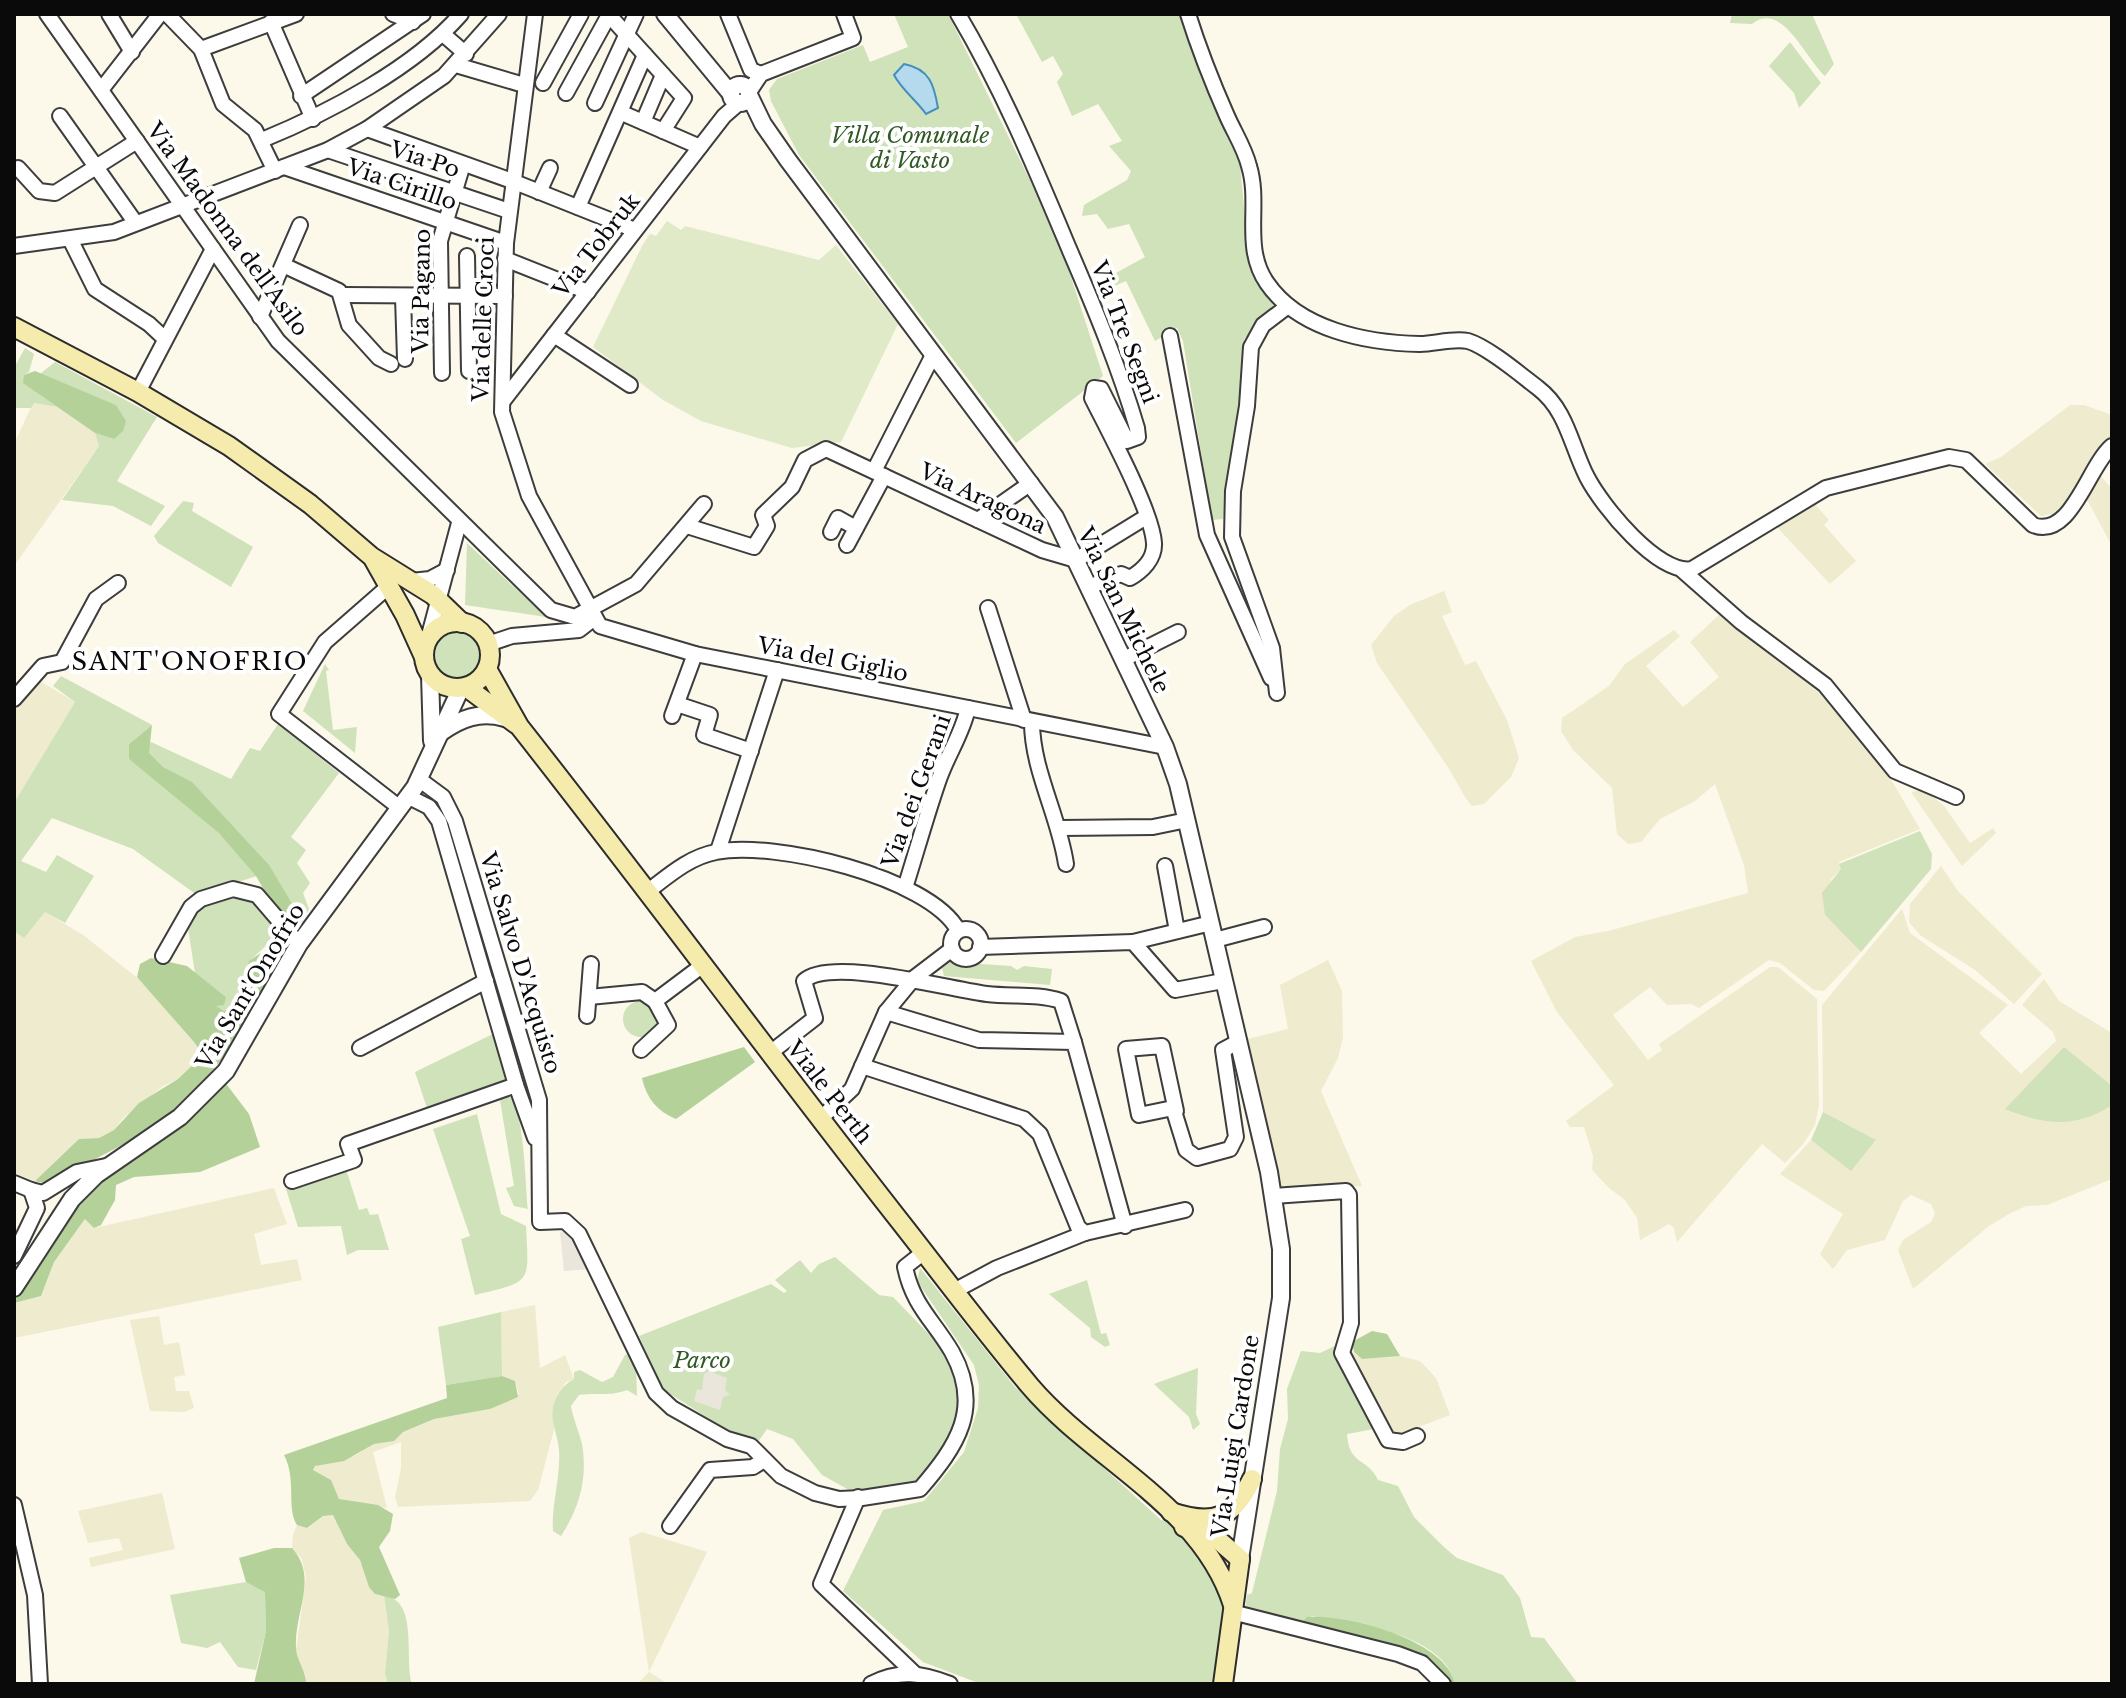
<svg xmlns="http://www.w3.org/2000/svg" width="2126" height="1698" font-family="'Libre Baskerville',serif">
	<rect width="100%" height="100%" fill="#fcf8ea"/>
	<g fill="#efebce">
		<path d="M33,403L58,407L76,417L95,433L99,446L14,566V444Z"/>
		<path d="M2070,405H2084L2112,415V435L2096,450L2065,506L2058,513L2041,516L1985,464L2001,457Z"/>
		<path d="M2098,473L2112,489V546L2083,492Z"/>
		<path d="M1810,499L1829,520L1824,525L1856,561L1830,584L1776,526Z"/>
		<path d="M1444,591L1452,612L1442,616L1465,665L1476,661L1507,720L1519,758L1511,777L1484,804L1472,806L1465,797L1448,767L1377,663L1371,645L1394,616L1410,605Z"/>
		<path d="M1720,614L1833,704L1895,786L1920,829L1839,862L1841,869L1831,879L1825,915L1861,952L1824,991L1814,990L1780,963L1769,960L1699,1008L1691,1004L1667,1005L1650,987L1613,1015L1648,1060L1662,1050L1659,1044L1770,967H1778L1817,999L1819,1106L1815,1125L1804,1143L1785,1163L1762,1144L1677,1242L1674,1228L1669,1224L1640,1240L1637,1218L1625,1200L1609,1188L1592,1170L1593,1156L1584,1127H1570L1566,1121L1614,1085L1557,1012L1531,961L1575,937L1608,931L1748,893L1744,865L1715,784L1695,801L1660,819L1641,842L1628,844L1617,834L1612,788L1573,750L1561,731L1562,718L1609,686L1625,664L1674,630L1680,636L1646,666L1683,707L1719,677L1690,642Z"/>
		<path d="M38,680L75,702L14,803V706Z"/>
		<path d="M1923,789L1944,806L1970,843L1993,828L1996,833L1962,866L1911,792Z"/>
		<path d="M1941,866L1958,891L2042,974L2014,1004L1975,970L1920,935L1909,922L1910,904Z"/>
		<path d="M1902,909L1910,933L2008,1005L1979,1033L2021,1074L2056,1041L2053,1032L2022,1005L2044,979L2059,1001L2112,1033V1179L2047,1205L2026,1206L2009,1214L1989,1226L1913,1289L1898,1250L1903,1240L1931,1222L1935,1213L1931,1204L1911,1195L1903,1201L1885,1240L1847,1250L1833,1269L1820,1254L1843,1214L1780,1174L1811,1140L1851,1170L1876,1141L1823,1112L1822,1005Z"/>
		<path d="M45,912L83,935L145,984L199,1049V1059L178,1079L163,1086L123,1118L114,1130L99,1138L79,1139L35,1181L14,1173V931L24,937Z"/>
		<path d="M1328,960L1342,991L1343,1038L1338,1058L1321,1091L1362,1186L1278,1190L1247,1039L1288,1029L1280,985Z"/>
		<path d="M274,1188L287,1224L254,1234L261,1265L297,1259L302,1280L14,1338V1303L41,1296L54,1262L86,1218L94,1228Z"/>
		<path d="M535,1305L540,1368L565,1355L574,1379L566,1382L557,1395L552,1411L555,1426L538,1490L530,1501L398,1507L395,1497L401,1468V1442L373,1452L387,1508L339,1499L313,1470L315,1466L356,1455L374,1444L394,1441L403,1432L434,1419L490,1409L519,1394L515,1381L502,1376L501,1312Z"/>
		<path d="M159,1316L164,1345L179,1342L185,1375L174,1377L176,1391H189L194,1408L184,1412L150,1411L130,1320Z"/>
		<path d="M1349,1349L1362,1359L1400,1356L1420,1361L1436,1378L1450,1415L1390,1438L1349,1357Z"/>
		<path d="M162,1493L175,1549L91,1567L89,1558L123,1550L119,1538L88,1543L78,1511Z"/>
		<path d="M333,1515L347,1544L355,1551L375,1594L384,1596L389,1630L385,1673L388,1684H306L296,1650L306,1578L302,1559L292,1548L293,1535L297,1525L308,1528L323,1516Z"/>
		<path d="M642,1532L707,1552L649,1672L668,1684H637L649,1672L629,1538Z"/>
	</g>
	<g fill="#cfe2b9">
		<path d="M894,14H948L1058,237L1103,376L1016,443L799,155L771,101L769,90L777,79L863,45L870,62L908,47Z"/>
		<path d="M1016,14H1179L1240,165L1250,269L1275,308L1244,339L1245,376L1223,519L1212,520L1183,341L1177,328L1155,341L1126,281L1100,292L1096,284L1145,257L1129,224L1108,229L1097,214L1082,216L1084,205L1127,180L1131,171L1109,146L1122,141L1098,104L1072,116L1057,82L1063,74L1053,56L1042,62Z"/>
		<path d="M1732,14H1812L1834,64L1825,76C1805,58 1782,0 1752,24L1730,23Z"/>
		<path d="M1790,42L1821,83L1799,108L1794,93L1769,66Z"/>
		<path d="M25,348L34,354L29,372L24,375L39,394L58,407L34,403L31,408H14V368Z"/>
		<path d="M55,362L157,417L117,481L165,506L151,526L113,506L62,500L99,446L95,433L114,439L116,405L40,374Z"/>
		<path d="M183,501L194,503L192,511L253,547L231,587L158,543L154,536Z"/>
		<path d="M467,543L546,617L465,605Z"/>
		<circle cx="457" cy="655" r="26"/>
		<path d="M325,664L329,670L326,671L333,730L357,727L355,753L303,711Z"/>
		<path d="M61,676L152,725L129,744V759L138,765L151,742L231,779L250,748L260,751L278,724L339,773L291,837L306,850L297,863L310,883L303,893L309,909L299,928L291,929L257,876L197,895L133,849L52,818L21,861L46,872L57,855L94,876L65,923L45,912L24,938L14,931V803L75,702L53,686Z"/>
		<path d="M1920,831L1932,854L1931,869L1861,952L1825,915L1822,893L1841,869L1839,864Z"/>
		<path d="M239,889L262,905L282,932C278,935 250,960 249,962C240,978 240,1001 224,1011L214,1006L226,997L195,973L188,928L195,909Z"/>
		<path d="M950,962L1011,966L1017,970L1024,966L1052,969L1050,985L944,976L942,968Z"/>
		<circle cx="641" cy="1019" r="18"/>
		<path d="M497,1032L505,1080L428,1111L415,1072Z"/>
		<path d="M2064,1047L2112,1086V1105C2075,1129 2044,1125 2005,1109Z"/>
		<path d="M508,1094C525,1108 525,1185 528,1209L514,1206L506,1188L514,1186L500,1100Z"/>
		<path d="M1823,1112L1876,1140L1851,1171L1811,1140Z"/>
		<path d="M477,1114L501,1214L526,1226C529,1285 532,1281 475,1295L461,1239L470,1236L433,1129Z"/>
		<path d="M345,1166L359,1210L367,1208L370,1215L378,1214L389,1250H358L347,1255L341,1226L298,1227L286,1189Z"/>
		<path d="M835,1257L879,1295L893,1297L948,1354L961,1387L959,1415L941,1449L917,1480L892,1490L851,1491L822,1475L793,1439L767,1429L758,1442L727,1430L664,1390L639,1336L771,1284L784,1293L787,1291L775,1280L800,1260L811,1273L819,1264Z"/>
		<path d="M920,1268L1015,1387L1161,1520L1184,1527L1231,1598L1217,1684H981L923,1662L843,1591L883,1510L924,1501L964,1452L978,1408L979,1385L974,1365L917,1281Z"/>
		<path d="M1087,1280L1101,1334L1106,1333L1110,1345L1105,1347L1091,1337L1090,1328L1049,1294Z"/>
		<path d="M501,1312L502,1376L446,1385L438,1327Z"/>
		<path d="M1339,1344L1381,1441L1374,1429L1347,1434C1349,1466 1367,1457 1378,1480L1398,1486L1414,1517L1445,1548L1457,1558L1503,1575L1520,1598L1531,1637L1544,1638L1578,1684H1455C1446,1636 1359,1623 1318,1617L1312,1616L1300,1625L1245,1611L1247,1595L1252,1593L1277,1491L1280,1449L1288,1419L1287,1389L1301,1351L1320,1353Z"/>
		<path d="M630,1353L636,1365L637,1396L627,1390C609,1397 597,1392 579,1395L571,1406C573,1419 579,1431 582,1444C588,1479 579,1508 561,1536L553,1531C551,1505 561,1477 559,1450C558,1436 550,1420 553,1407C557,1393 563,1385 574,1379V1372L580,1370L602,1382L613,1377L625,1355Z"/>
		<path d="M1198,1368L1196,1414L1200,1424L1193,1430L1189,1417L1154,1384Z"/>
		<path d="M246,1582L265,1591L266,1631L256,1670L238,1667L220,1642L207,1648L181,1643L170,1595Z"/>
		<path d="M384,1596C419,1599 404,1659 412,1684H388L385,1673L389,1630Z"/>
	</g>
	<g fill="#b4d19a">
		<path d="M35,371L116,405L126,421L123,431L114,439L95,433L23,383L24,375Z"/>
		<path d="M152,725L149,753L163,767L192,782L269,865L294,907L293,920L288,922L276,911L256,876L219,833L129,759V744Z"/>
		<path d="M282,932L288,946C257,997 230,1058 188,1099C150,1135 93,1159 47,1184L35,1181L79,1139L99,1138L114,1130L139,1103L178,1079L199,1059V1049L193,1041L137,977L140,964L151,958L187,966L226,997L224,1005L216,1006L224,1011L233,1006L249,961L271,946Z"/>
		<path d="M744,1047L755,1062L676,1119C658,1112 646,1098 642,1078Z"/>
		<path d="M224,1081L249,1114L260,1147L200,1172L134,1177L116,1185L115,1200L101,1225L94,1228L85,1219L54,1262L41,1296L14,1303L44,1247L78,1197Z"/>
		<path d="M1372,1331L1387,1334L1400,1356L1362,1359L1354,1352L1352,1342Z"/>
		<path d="M502,1376L515,1381L518,1397L490,1409L434,1419L403,1432L394,1441L374,1444L344,1461L315,1466L313,1470L331,1480L339,1499L378,1505L393,1514L390,1531L379,1547L400,1595L395,1599L375,1594L369,1587L360,1560L347,1544L333,1515L323,1516L307,1528L297,1525C286,1508 297,1479 284,1455L447,1398L446,1385Z"/>
		<path d="M274,1548H292C319,1578 294,1612 296,1647C296,1660 306,1670 306,1684H254L266,1631L265,1592L246,1582L239,1558Z"/>
		<path d="M1307,1617C1347,1614 1447,1640 1455,1684H1444L1429,1665L1300,1625Z"/>
	</g>
	<path fill="#e0eac9" d="M667,221L681,230L685,226L819,260L836,245L898,324L841,442L792,448L701,421L663,400L593,347L643,244L650,234L656,236Z"/>
	<g fill="#eae6db">
		<path d="M565,1228L569,1229L592,1269L564,1271L560,1233Z"/>
		<path d="M709,1371L727,1378L725,1390L730,1395L723,1397L720,1410L694,1401L697,1389L702,1390L704,1374Z"/>
	</g>
	<path fill="#b5daee" stroke="#458fbc" stroke-width="2" d="M904,64C930,69 934,85 938,108L926,114C916,100 902,90 894,75Z"/>
	<g fill="none" stroke-linecap="round" stroke-linejoin="round">
		<defs>
			<g id="minor">
				<path d="M47,14L278,341L551,610L575,617L636,584L704,504"/>
				<path d="M109,14L132,52"/>
				<path d="M167,14L201,49L223,104L255,130L275,171"/>
				<path d="M393,14L413,22"/>
				<path d="M535,14L506,243L502,412L529,496L600,626L695,654L1165,747"/>
				<path d="M608,14L684,98L663,131"/>
				<path d="M728,14L751,70L761,74"/>
				<path d="M958,14C1003,90 1036,170 1070,251C1095,309 1119,367 1137,428L1138,437L1127,441L1101,389L1094,388L1092,398C1108,430 1152,511 1154,543C1155,559 1142,571 1130,578L1121,574L1089,587"/>
				<path d="M1188,14C1199,49 1212,82 1227,116C1234,132 1245,149 1249,166C1261,205 1242,247 1267,283C1299,330 1367,343 1420,344C1435,344 1452,338 1468,341C1488,347 1521,375 1538,388C1567,410 1571,446 1587,477C1602,506 1658,575 1692,569L1826,488L1949,457L1966,460L2033,525C2071,540 2088,466 2112,446"/>
				<path d="M271,22L313,119"/>
				<path d="M443,34L466,54"/>
				<path d="M201,49L296,14"/>
				<path d="M456,65L524,85"/>
				<path d="M543,83L581,14"/>
				<path d="M101,90L160,14"/>
				<path d="M749,92L761,74L853,38L844,14"/>
				<path d="M566,93L609,15"/>
				<path d="M301,96L423,14"/>
				<path d="M595,103L636,14"/>
				<path d="M622,113L700,147"/>
				<path d="M60,116L135,222"/>
				<path d="M643,122L663,75"/>
				<path d="M367,129L512,181L635,230"/>
				<path d="M262,140C328,113 414,68 461,14"/>
				<path d="M328,150L509,211"/>
				<path d="M284,167L506,243"/>
				<path d="M18,168L39,191L55,193L137,141"/>
				<path d="M539,192L550,168"/>
				<path d="M578,207L645,55"/>
				<path d="M71,241L95,289L149,324L164,338"/>
				<path d="M14,246L114,232L328,150L367,129L444,76L499,14"/>
				<path d="M467,256L469,371"/>
				<path d="M505,259L588,292"/>
				<path d="M283,265L339,291L349,325L379,358L391,364"/>
				<path d="M342,295L505,296"/>
				<path d="M403,297L405,359"/>
				<path d="M260,317L300,225"/>
				<path d="M554,335L630,385"/>
				<path d="M1170,336L1207,535L1271,678"/>
				<path d="M442,373L440,241L463,164"/>
				<path d="M138,392L213,249"/>
				<path d="M503,401L724,116L739,103"/>
				<path d="M874,471L933,355"/>
				<path d="M978,520L1031,483"/>
				<path d="M687,526L754,547L767,526L763,515L792,487L805,460L826,449L1042,550L1076,560L1146,517"/>
				<path d="M831,532L838,518L856,528"/>
				<path d="M847,545L884,476"/>
				<path d="M1682,570L1741,622L1825,685L1895,771L1956,797"/>
				<path d="M411,581L430,579L447,570"/>
				<path d="M389,586L325,642L279,714L400,808"/>
				<path d="M988,608L1024,720"/>
				<path d="M428,639L459,523"/>
				<path d="M488,644L512,636L579,630L588,623L590,608"/>
				<path d="M1124,659L1178,632"/>
				<path d="M1277,693L1272,648L1232,537L1233,491L1247,406L1251,347L1263,325L1288,306"/>
				<path d="M14,699L43,666L62,662L96,599L118,583"/>
				<path d="M677,704L710,715L704,735L751,751"/>
				<path d="M672,716L695,654"/>
				<path d="M1032,722C1032,770 1059,816 1066,864"/>
				<path d="M420,780L443,797L455,821L539,1100L540,1222L565,1221L579,1234L656,1393L672,1408L727,1439L751,1446L781,1476L815,1493L839,1499L862,1498L920,1489C957,1446 983,1408 952,1352C934,1321 913,1306 905,1267L924,1252"/>
				<path d="M409,797L429,807L439,821L516,1085L535,1138"/>
				<path d="M1061,828L1153,827L1187,820"/>
				<path d="M718,851L777,670"/>
				<path d="M1165,866L1177,931"/>
				<path d="M905,888C916,853 926,817 938,782C947,755 962,735 968,708"/>
				<path d="M647,892C668,876 689,857 716,852C773,840 929,877 958,930"/>
				<circle cx="966" cy="944" r="15"/>
				<path d="M1215,940L1264,927"/>
				<path d="M1133,942L1211,923"/>
				<path d="M980,947L1133,942L1175,990L1223,981"/>
				<path d="M163,956L191,907L201,899L233,889L257,895L299,944"/>
				<path d="M589,997L642,992L655,1001L703,965"/>
				<path d="M886,1012L979,1040L1074,1042L1125,1226"/>
				<path d="M587,1016L591,964"/>
				<path d="M360,1048L486,981"/>
				<path d="M641,1050L668,1025L655,1001"/>
				<path d="M770,1053L815,1018L804,981C830,956 952,990 987,994C1011,997 1038,993 1061,1001L1074,1042"/>
				<path d="M862,1066L1024,1119L1040,1134L1078,1227L1085,1233L1185,1210"/>
				<path d="M1176,1111L1162,1046L1126,1049L1139,1115L1173,1108L1186,1150L1197,1158L1230,1149L1236,1137L1223,1050L1238,1042"/>
				<path d="M820,1119L852,1089L886,1012L914,978L952,949"/>
				<path d="M292,1181L354,1160L348,1144L516,1085"/>
				<path d="M14,1183L31,1190"/>
				<path d="M1273,1196L1346,1191L1349,1195L1351,1323L1342,1353L1388,1440L1403,1442L1417,1436"/>
				<path d="M14,1256L37,1208L31,1190L43,1193L77,1172L111,1165"/>
				<path d="M954,1291L997,1268L1085,1233"/>
				<path d="M858,1497L821,1584L914,1673"/>
				<path d="M14,1505L35,1595L40,1684"/>
				<path d="M670,1526L710,1470L753,1467L764,1460"/>
				<path d="M1232,1612L1398,1654L1422,1663L1443,1684"/>
				<path d="M871,1684C899,1669 922,1673 950,1684"/>
			</g>
			<g id="tertiary">
				<path d="M665,14L731,94"/>
				<circle cx="740" cy="94" r="9"/>
				<path d="M749,95L763,124L788,160L1055,517L1165,747L1178,784L1269,1172L1281,1249V1298L1240,1559"/>
				<path d="M430,675L432,741"/>
				<path d="M440,733C461,718 480,711 505,718"/>
				<path d="M14,1288L72,1199L96,1175L180,1117L226,1071L299,944L415,787L461,688"/>
			</g>
			<g id="secondary">
				<path d="M14,327L138,392L229,446L310,504L372,557L433,595L462,623"/>
				<path d="M374,560L405,615L424,657"/>
				<circle cx="457" cy="655" r="33"/>
				<path d="M487,669L519,726C646,887 768,1053 895,1215C940,1272 983,1330 1030,1386C1093,1460 1202,1506 1233,1605"/>
				<path d="M466,687L516,724"/>
				<path d="M1171,1512C1214,1526 1232,1519 1252,1479"/>
				<path d="M1184,1527L1216,1538L1240,1559"/>
				<path d="M1223,1684L1240,1559"/>
			</g>
		</defs>
		<use href="#minor" stroke="#3d3d3d" stroke-width="18"/>
		<use href="#tertiary" stroke="#3d3d3d" stroke-width="20"/>
		<use href="#secondary" stroke="#2c2c2c" stroke-width="22"/>
		<use href="#minor" stroke="#fff" stroke-width="14"/>
		<use href="#tertiary" stroke="#fff" stroke-width="16"/>
		<use href="#secondary" stroke="#f5ebad" stroke-width="18"/>
	</g>
	<g text-anchor="middle" stroke-width="8" stroke-linejoin="round" paint-order="stroke">
		<g font-size="22" font-style="italic" fill="#305924" stroke="#fff">
			<text x="910" y="143">Villa Comunale<tspan x="910" dy="25">di Vasto</tspan></text>
			<text x="702" y="1368">Parco</text>
		</g>
		<g font-size="22" fill="#0a0a0a" stroke="#fff">
			<text transform="translate(425 159) rotate(18)" y="8">Via Po</text>
			<text transform="translate(402 184) rotate(19)" y="8">Via Cirillo</text>
			<text transform="translate(228 229) rotate(54)" y="8">Via Madonna dell'Asilo</text>
			<text transform="translate(596 245) rotate(-52)" y="8">Via Tobruk</text>
			<text transform="translate(421 291) rotate(-89)" y="8">Via Pagano</text>
			<text transform="translate(483 319) rotate(-88)" y="8">Via delle Croci</text>
			<text transform="translate(1125 332) rotate(69)" y="8">Via Tre Segni</text>
			<text transform="translate(983 498) rotate(25)" y="8">Via Aragona</text>
			<text transform="translate(1124 610) rotate(64)" y="8">Via San Michele</text>
			<text transform="translate(833 659) rotate(11)" y="8">Via del Giglio</text>
			<text transform="translate(916 791) rotate(-70)" y="8">Via dei Gerani</text>
			<text transform="translate(521 963) rotate(73)" y="8">Via Salvo D'Acquisto</text>
			<text transform="translate(250 986) rotate(-59)" y="8">Via Sant'Onofrio</text>
			<text transform="translate(830 1092) rotate(52)" y="8">Viale Perth</text>
			<text transform="translate(1235 1436) rotate(-81)" y="8">Via Luigi Cardone</text>
		</g>
		<g font-size="24" letter-spacing="2" fill="#0a0a0a" stroke="#fff">
			<text x="190" y="670">SANT'ONOFRIO</text>
		</g>
	</g>
	<rect width="2126" height="1698" fill="none" stroke="#0a0a0a" stroke-width="32"/>
</svg>
